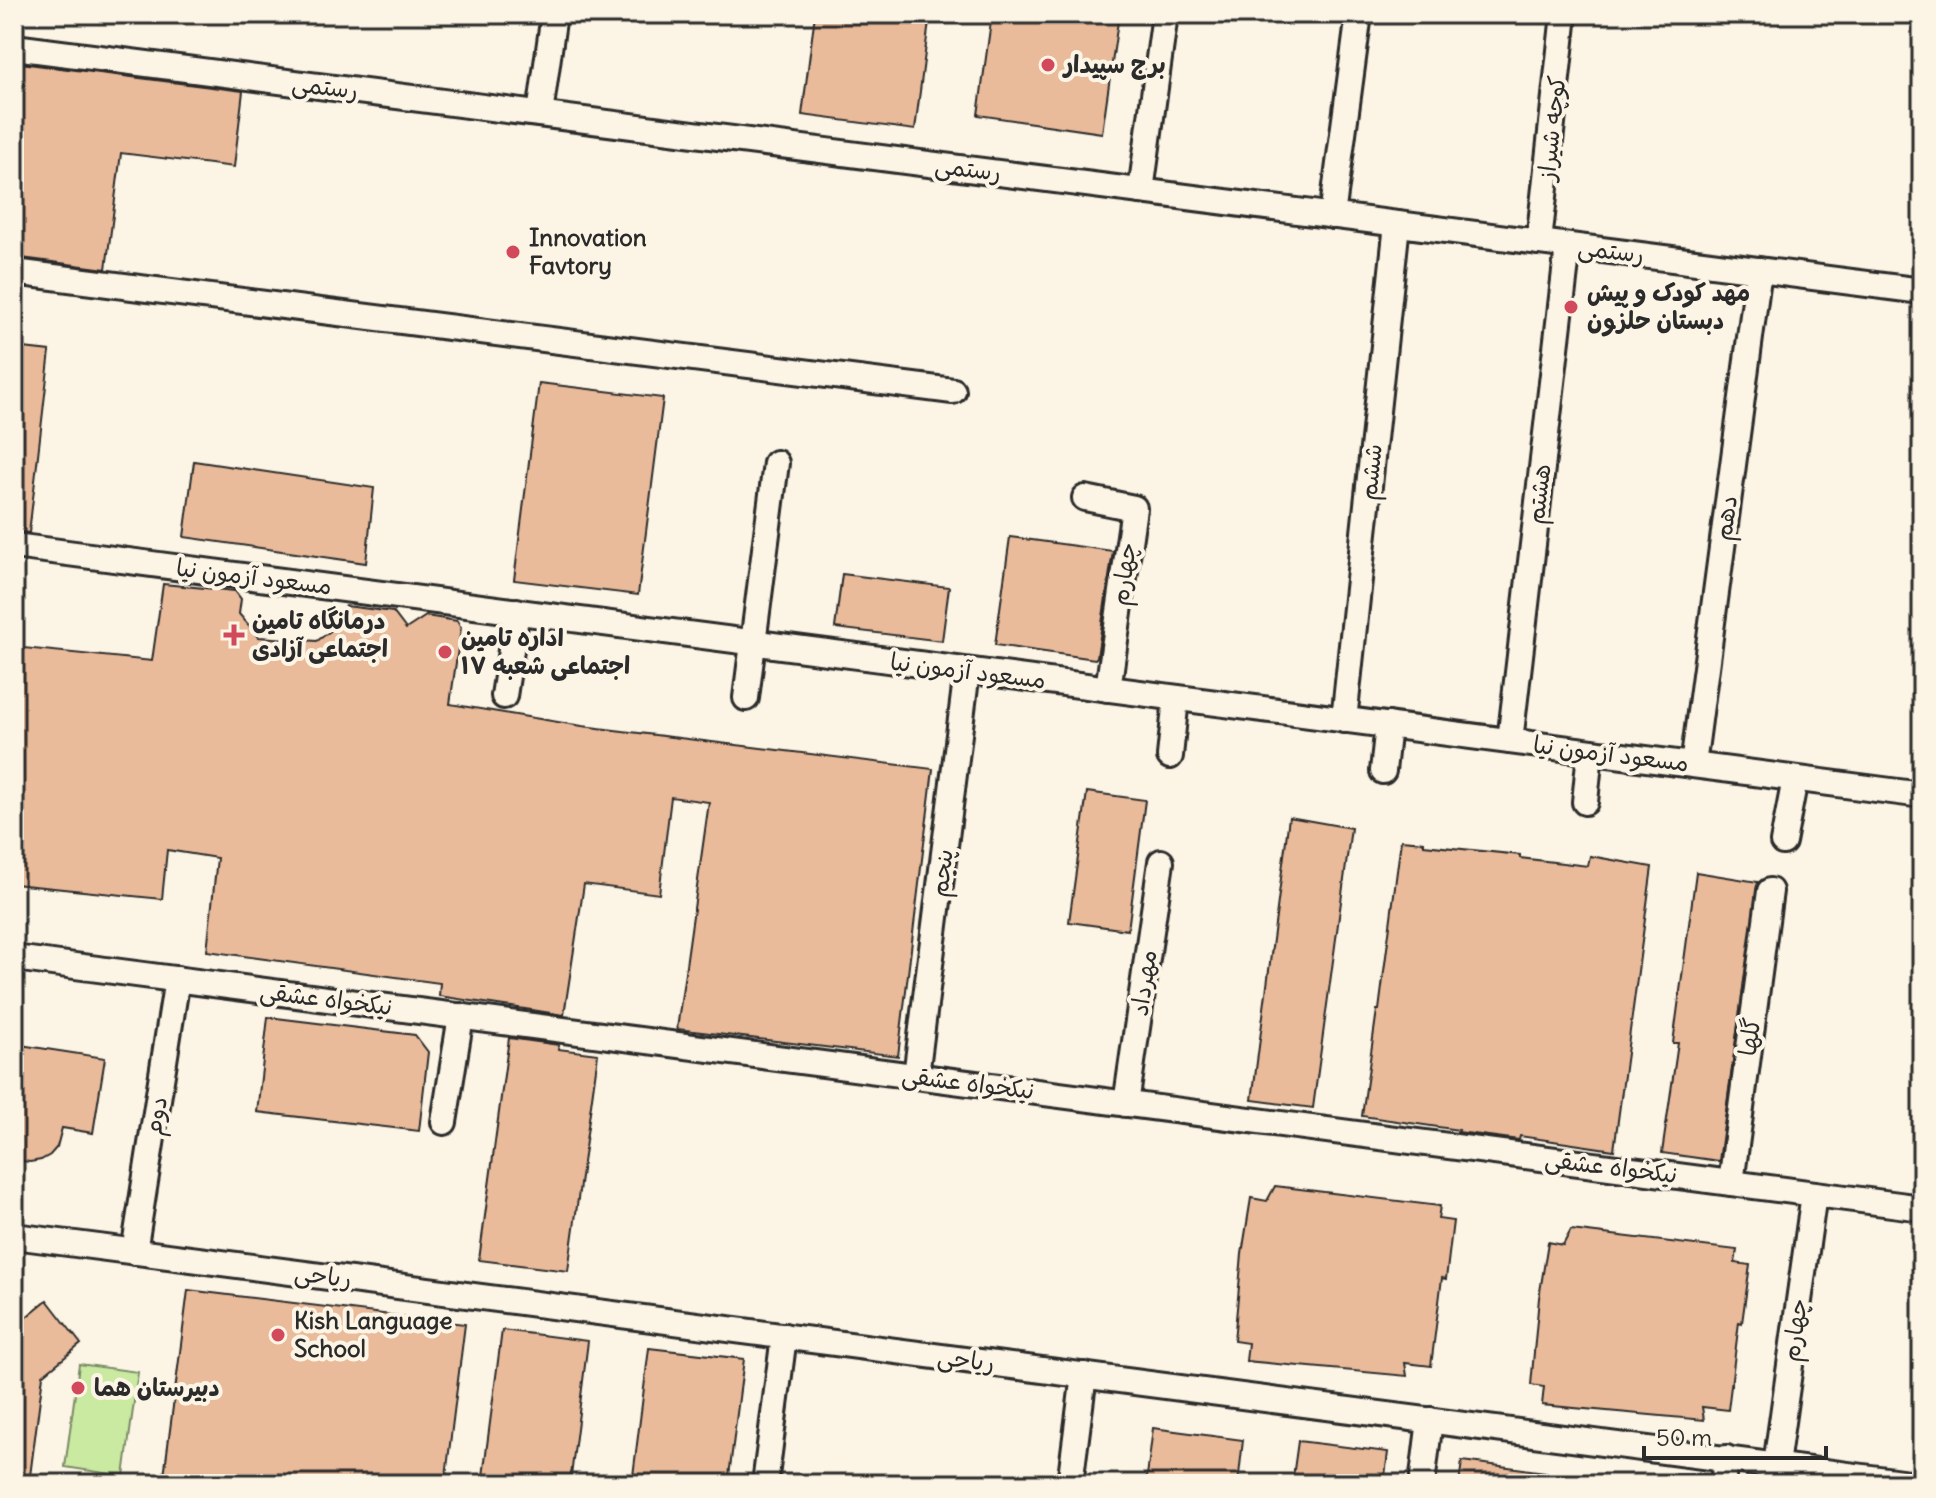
<svg xmlns="http://www.w3.org/2000/svg" width="1936" height="1498" font-family="Delius,'Playpen Sans Arabic',sans-serif">
	<rect width="100%" height="100%" fill="#fcf5e5"/>
	<filter id="ink" filterUnits="userSpaceOnUse"><feTurbulence type="fractalNoise" baseFrequency=".0125" numOctaves="2"/><feDisplacementMap in="SourceGraphic" scale="16" xChannelSelector="R" yChannelSelector="G"/><feConvolveMatrix kernelMatrix="1 2 1 2 8 2 1 2 1" color-interpolation-filters="sRGB"/></filter>
	<g filter="url(#ink)">
		<path fill="#cae9a1" stroke="#7a8a66" stroke-width="2" d="M79,1364L138,1372L124,1476L65,1467Z"/>
		<g fill="#eabb9b" stroke="#2b2b2b" stroke-width="2">
			<path d="M815,14H930L915,130L802,115Z"/>
			<path d="M992,14H1119L1102,133L978,115Z"/>
			<path d="M20,63L243,91L234,167L121,153L106,269L14,257V114Z"/>
			<path d="M14,347L50,351L29,533L14,531Z"/>
			<path d="M539,383L663,398L638,595L514,580Z"/>
			<path d="M194,461L374,488L366,563L184,537Z"/>
			<path d="M1010,537L1113,551L1097,657L1095,659L995,645Z"/>
			<path d="M842,574L949,587L942,641L835,628Z"/>
			<path d="M163,584L235,591L241,599L239,614L259,637L317,641L337,626L339,611L346,606L393,612L406,629L426,616L457,621L461,628L450,704L582,726L933,769L898,1056L677,1029L709,802L671,797L659,894L584,884L564,1015L439,996L440,983L207,951L217,858L167,850L162,899L14,884V647L152,661Z"/>
			<path d="M1087,792L1145,800L1128,930L1069,922Z"/>
			<path d="M1289,817L1351,828L1313,1108L1252,1100Z"/>
			<path d="M1401,840L1424,842V845L1520,855V858L1588,866L1590,856L1652,867L1614,1150L1520,1136L1519,1140L1458,1132L1459,1130L1362,1116L1377,1010H1379Z"/>
			<path d="M1696,872L1758,882L1719,1161L1662,1153L1678,1043H1673Z"/>
			<path d="M268,1017L415,1035L428,1052L419,1131L257,1112Z"/>
			<path d="M509,1038L559,1045L558,1049L598,1054L568,1271L479,1260Z"/>
			<path d="M14,1044L105,1058L93,1133L62,1128L57,1147L50,1155L41,1160L30,1162L14,1160Z"/>
			<path d="M1275,1186L1440,1206L1438,1219L1453,1221L1446,1279L1442,1278L1431,1366L1405,1363L1407,1376L1246,1361L1248,1343L1234,1341L1242,1254L1251,1198L1267,1201Z"/>
			<path d="M1571,1230L1737,1250L1735,1263L1750,1265L1742,1323L1739,1322L1728,1410L1702,1407L1704,1420L1542,1405L1544,1387L1531,1385L1539,1298L1548,1242L1563,1245Z"/>
			<path d="M188,1290L465,1324L445,1484H163Z"/>
			<path d="M47,1300L81,1344L43,1375L29,1484H14V1327Z"/>
			<path d="M502,1330L588,1341L570,1484H482Z"/>
			<path d="M649,1348L744,1359L728,1484H632Z"/>
			<path d="M1153,1428L1243,1440L1238,1484H1146Z"/>
			<path d="M1298,1441L1388,1452L1384,1484H1292Z"/>
			<path d="M1462,1461L1546,1472L1545,1484H1459Z"/>
		</g>
		<g fill="none" stroke-linecap="round" stroke-linejoin="round">
			<defs>
				<g id="minor">
					<path d="M14,47L1922,291"/>
					<path d="M540,114L554,14"/>
					<path d="M1141,191L1165,14"/>
					<path d="M1332,216L1359,14"/>
					<path d="M1539,242L1564,14"/>
					<path d="M14,272L953,391"/>
					<path d="M1085,498L1134,508L1108,689"/>
					<path d="M14,546L1922,795"/>
					<path d="M504,696L517,611"/>
					<path d="M746,698L776,463"/>
					<path d="M1344,720L1397,224"/>
					<path d="M1510,741L1568,246"/>
					<path d="M1170,756L1176,698"/>
					<path d="M1693,765L1759,270"/>
					<path d="M1383,771L1388,725"/>
					<path d="M1585,802L1590,752"/>
					<path d="M1783,842L1795,779"/>
					<path d="M14,958L1922,1208"/>
					<path d="M916,1076L967,671"/>
					<path d="M1126,1104L1161,862"/>
					<path d="M444,1122L461,1016"/>
					<path d="M1731,1183L1770,891"/>
					<path d="M14,1236L1917,1484"/>
					<path d="M134,1252L177,979"/>
					<path d="M1776,1465L1814,1194"/>
					<path d="M765,1484L784,1336"/>
					<path d="M1070,1484L1084,1375"/>
					<path d="M1422,1484L1430,1420"/>
					<path d="M1723,1484L1726,1458"/>
				</g>
			</defs>
			<use href="#minor" stroke="#2b2b2b" stroke-width="30"/>
			<use href="#minor" stroke="#fcf5e5" stroke-width="24"/>
		</g>
	</g>
	<g fill="#d1495b" stroke="#fcf5e5" stroke-width="3">
		<circle cx="1048" cy="65" r="8"/>
		<circle cx="513" cy="252" r="8"/>
		<circle cx="1571" cy="307" r="8"/>
		<path d="M230 623h8v8h8v8h-8v8h-8v-8h-8v-8h8z"/>
		<circle cx="445" cy="652" r="8"/>
		<circle cx="278" cy="1335" r="8"/>
		<circle cx="78" cy="1388" r="8"/>
	</g>
	<g text-anchor="middle" stroke-width="8" stroke-linejoin="round" paint-order="stroke">
		<g font-size="24" font-weight="bold" fill="#2b2b2b" stroke="#fcf5e5" text-anchor="start">
			<text x="1064" y="73">برج سپیدار</text>
			<text x="529" y="246">Innovation<tspan x="529" dy="28">Favtory</tspan></text>
			<text x="1587" y="301">مهد کودک و پیش<tspan x="1587" dy="28">دبستان حلزون</tspan></text>
			<text x="252" y="629">درمانگاه تامین<tspan x="252" dy="28">اجتماعی آزادی</tspan></text>
			<text x="461" y="646">اداره تامین<tspan x="461" dy="28">اجتماعی شعبه ۱۷</tspan></text>
			<text x="294" y="1329">Kish Language<tspan x="294" dy="28">School</tspan></text>
			<text x="94" y="1396">دبیرستان هما</text>
		</g>
		<g font-size="24" fill="#2b2b2b" stroke="#fcf5e5">
			<text transform="translate(325 87) rotate(7)" y="8">رستمی</text>
			<text transform="translate(1552 128) rotate(-84)" y="8">کوچه شیراز</text>
			<text transform="translate(968 169) rotate(7)" y="8">رستمی</text>
			<text transform="translate(1611 251) rotate(7)" y="8">رستمی</text>
			<text transform="translate(1371 472) rotate(-84)" y="8">ششم</text>
			<text transform="translate(1539 494) rotate(-83)" y="8">هشتم</text>
			<text transform="translate(1726 518) rotate(-82)" y="8">دهم</text>
			<text transform="translate(1124 574) rotate(-82)" y="8">چهارم</text>
			<text transform="translate(254 577) rotate(7)" y="8">مسعود آزمون نیا</text>
			<text transform="translate(968 671) rotate(7)" y="8">مسعود آزمون نیا</text>
			<text transform="translate(1611 754) rotate(7)" y="8">مسعود آزمون نیا</text>
			<text transform="translate(942 873) rotate(-83)" y="8">پنجم</text>
			<text transform="translate(1144 983) rotate(-82)" y="8">مهرداد</text>
			<text transform="translate(326 999) rotate(7)" y="8">نیکخواه عشقی</text>
			<text transform="translate(1750 1037) rotate(-82)" y="8">گلها</text>
			<text transform="translate(968 1083) rotate(7)" y="8">نیکخواه عشقی</text>
			<text transform="translate(156 1116) rotate(-81)" y="8">دوم</text>
			<text transform="translate(1611 1167) rotate(7)" y="8">نیکخواه عشقی</text>
			<text transform="translate(323 1276) rotate(7)" y="8">ریاحی</text>
			<text transform="translate(1795 1330) rotate(-82)" y="8">چهارم</text>
			<text transform="translate(966 1360) rotate(7)" y="8">ریاحی</text>
		</g>
	</g>
	<rect width="1936" height="1498" fill="none" stroke="#fcf5e5" stroke-width="48"/>
	<rect x="24" y="24" width="1888" height="1450" fill="none" stroke="#2b2b2b" stroke-width="3" filter="url(#ink)"/>
	<path d="M1644 1446v12h182v-12" fill="none" stroke="#2b2b2b" stroke-width="4"/>
	<text x="1656" y="1446" font-size="24" fill="#2b2b2b" stroke="#fcf5e5" stroke-width="6" paint-order="stroke">50 m</text>
</svg>
